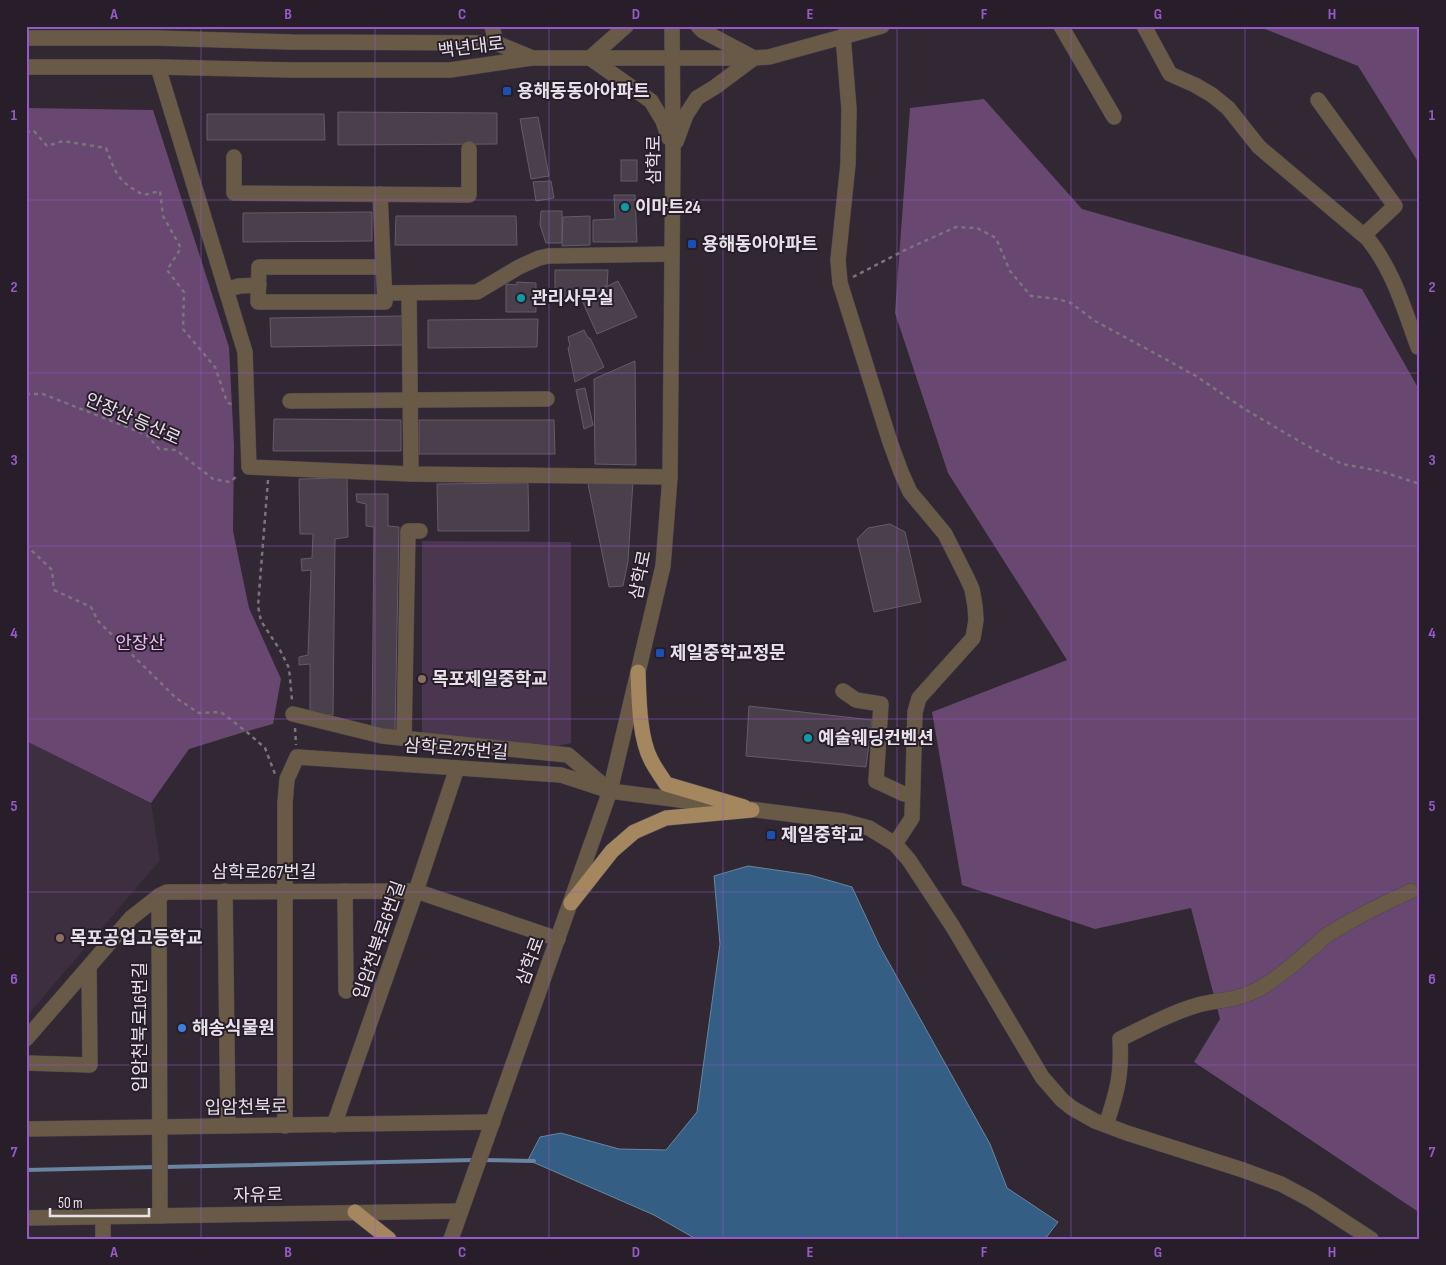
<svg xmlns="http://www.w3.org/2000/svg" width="1446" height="1265" font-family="'Sofia Sans Condensed','Noto Sans KR',sans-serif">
	<rect width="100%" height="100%" fill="#312833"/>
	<path fill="#3d2f40" d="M26,741L151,803L160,860L26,1017Z"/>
	<path fill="#4a374f" d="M422,541L571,542V743L558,746L422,733Z"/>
	<g fill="#684770">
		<path d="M1266,26H1420V165L1358,66L1265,29Z"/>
		<path d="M984,99L1082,209L1362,289L1420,391V1213L1194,1062L1220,1019L1191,908L1095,929L962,885L932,712L1067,660L948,473L895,313L910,108Z"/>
		<path d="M26,108L153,110L229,347L234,446L233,531L249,608L281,679L273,724L241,733L189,749L151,803L26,741Z"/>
	</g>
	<path fill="#345e84" stroke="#6a85a2" d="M748,866L810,875L852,887L879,945L990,1144L1007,1188L1058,1222L1045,1239H696L654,1215L528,1160L540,1137L561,1133L619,1149L666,1150L697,1112L720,944L714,876Z"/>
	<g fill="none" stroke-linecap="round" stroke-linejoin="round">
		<g stroke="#6a85a2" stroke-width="4">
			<path d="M483,1160L534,1161"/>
			<path d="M163,1167L474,1160"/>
			<path d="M26,1170L156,1167"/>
		</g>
	</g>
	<g fill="#49404c" stroke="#655b69">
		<path d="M338,112L497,113V144L338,145Z"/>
		<path d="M207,114H324L325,140H207Z"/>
		<path d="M538,117L549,176L531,179L520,119Z"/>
		<rect x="621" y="160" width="16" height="21"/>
		<path d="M551,181L554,198L536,201L533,182Z"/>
		<path d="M614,195H635L637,242H593V220L615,219Z"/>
		<path d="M541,211H562V243H546L540,225Z"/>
		<path d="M372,212V241L243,242V213Z"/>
		<path d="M396,216H516L517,245H395Z"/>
		<path d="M590,216V245L562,246L563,217Z"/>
		<path d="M555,270H608L607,286L573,301L557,300L556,291H555Z"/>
		<path d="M618,281L637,317L597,334L581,298Z"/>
		<path d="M517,282L536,283V312H506V284L516,285Z"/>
		<path d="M403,316V345L271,347L270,318Z"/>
		<path d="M538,319L537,347L428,348V320Z"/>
		<path d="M584,330L588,338H590L604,367L575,382L568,348L570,346L568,337Z"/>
		<path d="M635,361L636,465L595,464L594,379Z"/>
		<path d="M585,388L593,425L584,429L576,390Z"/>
		<path d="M274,419L401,420V451H273Z"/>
		<path d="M419,420H554L555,454H419Z"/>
		<path d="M347,478L348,537L335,539L333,715H310V664L299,665V657L308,655L311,570L302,571L301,559L312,558L313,534H300L299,479Z"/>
		<path d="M587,479L633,481L628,561L623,586L609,587Z"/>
		<path d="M528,483L529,531H438L437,484Z"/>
		<path d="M356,494H388V526L399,527L395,730L372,733L374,527L366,526V504L357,502Z"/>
		<path d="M890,524L905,532L921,602L874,612L857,539L868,528Z"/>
		<path d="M749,706L872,720L866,767L746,756Z"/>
	</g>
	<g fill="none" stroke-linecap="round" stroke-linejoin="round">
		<defs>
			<g id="minor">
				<path d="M492,26L496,43"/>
				<path d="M626,26L590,58L651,101L663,121L669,138"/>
				<path d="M1061,26L1114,117"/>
				<path d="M1144,26L1170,74L1195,85L1212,95L1228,108L1259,147L1368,239C1394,272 1404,309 1418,347H1420"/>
				<path d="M843,36L849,109L848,164L838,260L840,283L890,442L901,472L910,492L945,534L967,578L972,589L975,606L976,620L973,638L919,698L915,712L912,818L895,844"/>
				<path d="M26,38H156L292,42L496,43L530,57"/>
				<path d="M26,67H158L293,70H450L532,58H754L769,57L882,26"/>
				<path d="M158,67L245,352L249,467L411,474L670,477"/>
				<path d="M1318,100L1395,206L1364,235"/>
				<path d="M676,142L686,115L697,98L715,87L754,58L703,31L698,26"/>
				<path d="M234,157V193L469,195V149"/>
				<path d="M380,194L385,302H258L259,267H383"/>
				<path d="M226,290L239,286L259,285"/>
				<path d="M385,293L477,292L519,267L539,258L548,256L672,254"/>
				<path d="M409,294L411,474"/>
				<path d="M290,401L547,399"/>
				<path d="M843,691L856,700L881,704L876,781L904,794L912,793"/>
				<path d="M293,714L382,736L568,755L603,785"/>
				<path d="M404,738L408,531H420"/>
				<path d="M225,891L228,1126"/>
				<path d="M345,891L346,991"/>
				<path d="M159,896L160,1216"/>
				<path d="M26,1039L131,918L159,896L167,892L416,891L558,939"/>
				<path d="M26,1063L90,1065L89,967"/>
				<path d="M334,1125L416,891L457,768"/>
				<path d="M1106,1125C1117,1092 1122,1075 1120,1039C1145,1027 1170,1013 1198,1005C1215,1000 1233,1001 1250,993C1275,983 1306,953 1327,935C1354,918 1382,904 1411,891"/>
				<path d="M285,1126V803L287,779L297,757L561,775L610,791L843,821L869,828L895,844L909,860L953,927L1042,1077L1062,1100L1072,1108L1095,1121L1127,1133L1243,1170L1281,1184L1311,1200L1371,1239"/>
				<path d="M26,1129L493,1122"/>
				<path d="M103,1217V1239"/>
				<path d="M26,1218L461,1211"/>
				<path d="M451,1239L610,791L663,566L670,477L673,149L672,26"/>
			</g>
			<g id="major">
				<path d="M638,672C639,698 639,737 651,760C655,768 661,776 666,784L744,807"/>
				<path d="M571,903L612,851L634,832L666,818L752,810"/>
				<path d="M355,1212L389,1239"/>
			</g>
		</defs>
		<use href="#minor" stroke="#4e4650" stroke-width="16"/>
		<use href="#major" stroke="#4e4650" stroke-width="16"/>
		<g stroke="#7b737d" stroke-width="2.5" stroke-dasharray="4 4" stroke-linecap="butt">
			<path d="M26,132L34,131L47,146L63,141L106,148C116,174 118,182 144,195L160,191L163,216L181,248L167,270L184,292L183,329L215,367L227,402L234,406"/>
			<path d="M853,277L907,249L956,227L977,228L996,238L1010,271L1031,296L1058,299L1071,303L1095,321L1147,349L1196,376L1243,408L1304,444L1342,464L1380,471L1420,484"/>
			<path d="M26,394H43L147,435L159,449L176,450L213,479L230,482L238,475"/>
			<path d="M268,480L258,606L261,621L280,650L289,668L292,700"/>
			<path d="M26,545L52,570L54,590L91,607L98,621L176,698L199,713L221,712L248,733L265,748L275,774"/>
			<path d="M295,728L296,745"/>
		</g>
		<use href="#minor" stroke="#695a47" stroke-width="15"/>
		<use href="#major" stroke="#a5875f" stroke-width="15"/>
	</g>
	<path fill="none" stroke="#9659ca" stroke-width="1" stroke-opacity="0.55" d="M201,26V1239M375,26V1239M549,26V1239M723,26V1239M897,26V1239M1071,26V1239M1245,26V1239M26,200H1420M26,373H1420M26,546H1420M26,719H1420M26,892H1420M26,1065H1420"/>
	<g fill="#1a4fb4" stroke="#271e29" stroke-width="2">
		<rect x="502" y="86" width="10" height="10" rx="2.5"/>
		<rect x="687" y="239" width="10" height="10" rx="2.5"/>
		<rect x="655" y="648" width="10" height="10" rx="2.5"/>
		<rect x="766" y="830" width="10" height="10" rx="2.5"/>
	</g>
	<g fill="#0f9aa8" stroke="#271e29" stroke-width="2">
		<circle cx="625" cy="207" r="5"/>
		<circle cx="521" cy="298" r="5"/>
		<circle cx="808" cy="738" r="5"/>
	</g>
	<g fill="#8d6e63" stroke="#271e29" stroke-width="2">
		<circle cx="422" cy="679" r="5"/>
		<circle cx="60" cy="938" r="5"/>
	</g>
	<circle fill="#3f7fe0" stroke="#271e29" stroke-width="2" cx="182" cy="1028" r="5"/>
	<g text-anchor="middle" stroke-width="4" stroke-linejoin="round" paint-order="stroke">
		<g font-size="18" fill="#e7e1e9" stroke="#271e29">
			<text transform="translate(471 47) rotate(-7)" y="6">백년대로</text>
			<text transform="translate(654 160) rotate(-90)" y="6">삼학로</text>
			<text transform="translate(133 419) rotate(24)" y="6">안장산 등산로</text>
			<text transform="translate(640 575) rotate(-79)" y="6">삼학로</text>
			<text transform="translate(456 749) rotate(4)" y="6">삼학로275번길</text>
			<text x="264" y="878">삼학로267번길</text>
			<text transform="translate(379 940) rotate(-71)" y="6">입암천북로6번길</text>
			<text transform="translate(530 961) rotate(-70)" y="6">삼학로</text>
			<text transform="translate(140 1027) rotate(-90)" y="6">입암천북로16번길</text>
			<text transform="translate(246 1107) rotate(-1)" y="6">입암천북로</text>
			<text transform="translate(258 1195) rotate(-1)" y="6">자유로</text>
		</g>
		<g font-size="18" font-weight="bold" fill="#e7e1e9" stroke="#271e29" text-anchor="start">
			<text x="517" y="97">용해동동아아파트</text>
			<text x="635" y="213">이마트24</text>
			<text x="702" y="250">용해동아아파트</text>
			<text x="531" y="304">관리사무실</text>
			<text x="670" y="659">제일중학교정문</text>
			<text x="432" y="685">목포제일중학교</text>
			<text x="818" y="744">예술웨딩컨벤션</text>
			<text x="781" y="841">제일중학교</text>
			<text x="70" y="944">목포공업고등학교</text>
			<text x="192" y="1034">해송식물원</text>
		</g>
		<g font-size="18" fill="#efb9fc" stroke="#271e29">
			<text x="140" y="649">안장산</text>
		</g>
	</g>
	<rect width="1446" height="1265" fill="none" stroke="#271e29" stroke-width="55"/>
	<path d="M50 1208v8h99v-8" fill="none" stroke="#e7e1e9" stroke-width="2.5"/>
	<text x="58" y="1208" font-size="15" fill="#e7e1e9" stroke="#271e29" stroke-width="4" paint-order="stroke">50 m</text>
	<rect x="28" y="28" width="1390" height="1210" fill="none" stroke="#9659ca" stroke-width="2"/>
	<g font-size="16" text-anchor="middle" font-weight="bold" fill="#9659ca">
		<text x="114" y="19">A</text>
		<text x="288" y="19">B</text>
		<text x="462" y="19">C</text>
		<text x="636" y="19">D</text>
		<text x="810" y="19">E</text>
		<text x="984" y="19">F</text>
		<text x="1158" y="19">G</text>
		<text x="1332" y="19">H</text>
		<text x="14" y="120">1</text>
		<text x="1432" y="120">1</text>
		<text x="14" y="292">2</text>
		<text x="1432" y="292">2</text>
		<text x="14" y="465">3</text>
		<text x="1432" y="465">3</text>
		<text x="14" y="638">4</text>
		<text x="1432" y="638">4</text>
		<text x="14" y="811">5</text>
		<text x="1432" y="811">5</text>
		<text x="14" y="984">6</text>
		<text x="1432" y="984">6</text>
		<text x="14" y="1157">7</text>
		<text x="1432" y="1157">7</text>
		<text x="114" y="1257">A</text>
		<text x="288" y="1257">B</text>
		<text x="462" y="1257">C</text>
		<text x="636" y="1257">D</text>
		<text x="810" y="1257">E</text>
		<text x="984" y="1257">F</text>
		<text x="1158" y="1257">G</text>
		<text x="1332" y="1257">H</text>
	</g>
</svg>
